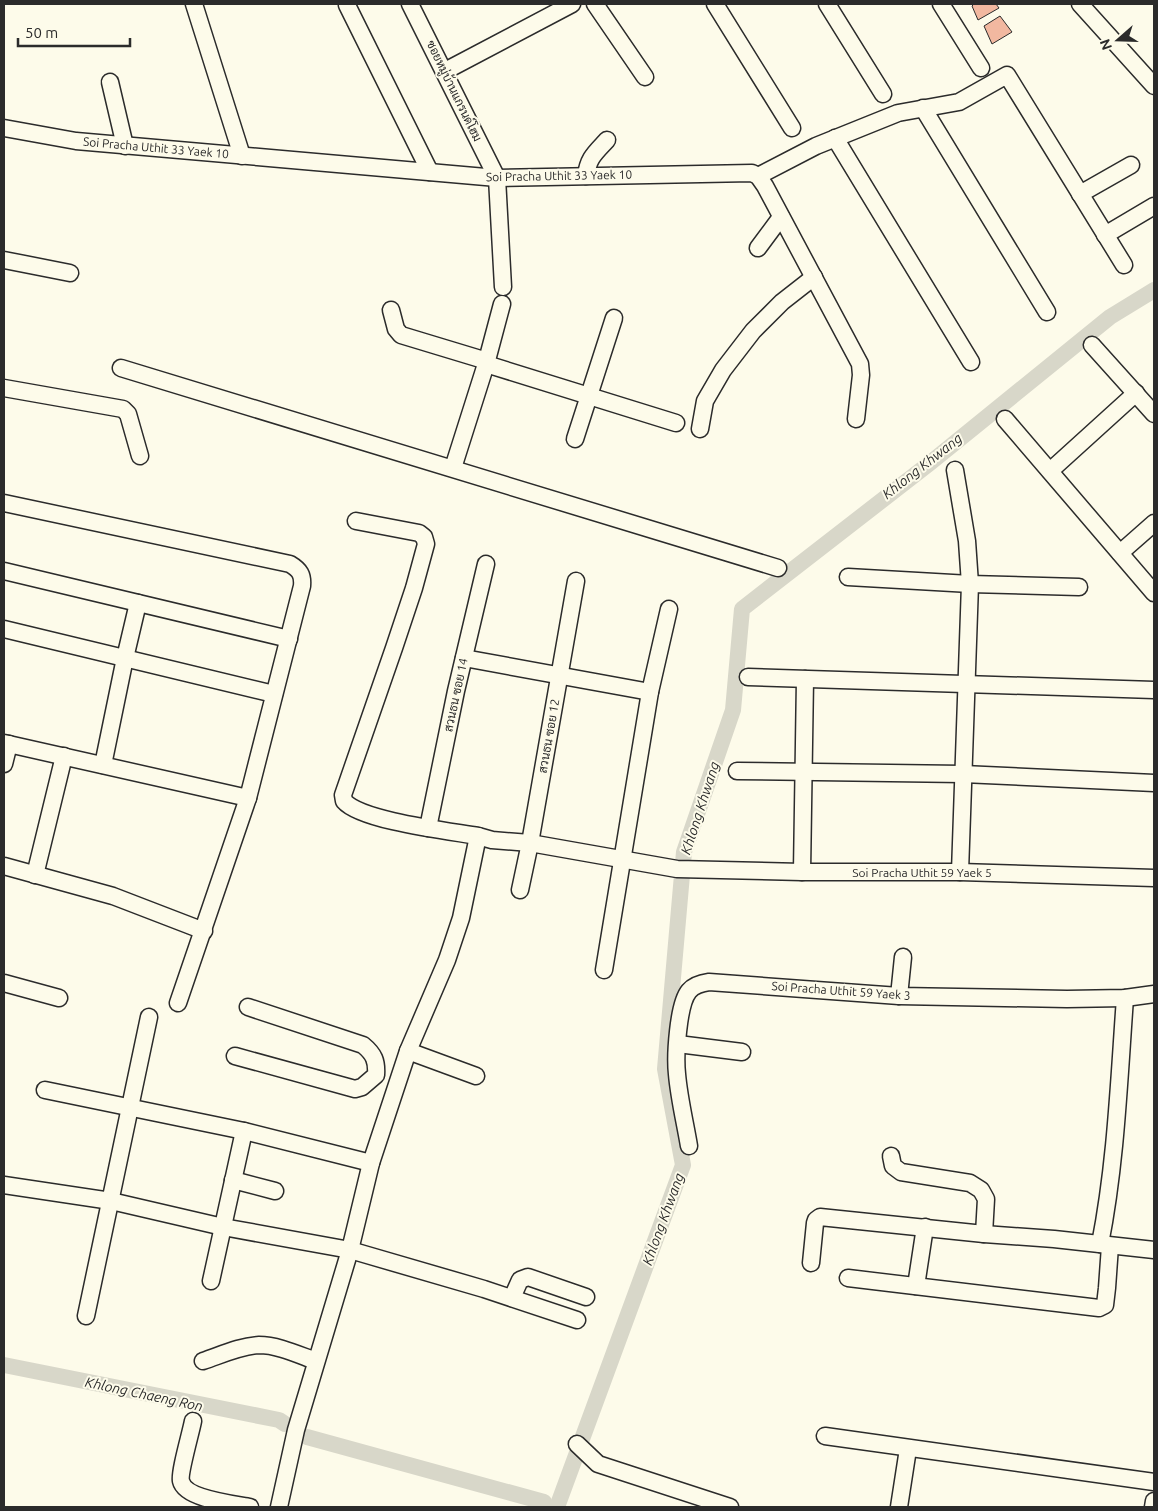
<svg xmlns="http://www.w3.org/2000/svg" width="1158" height="1511" font-family="Ubuntu,Sarabun,sans-serif">
	<rect width="100%" height="100%" fill="#fdfbea"/>
	<g fill="none" stroke-linecap="round" stroke-linejoin="round">
		<g stroke="#d8d7c9" stroke-width="16">
			<path d="M4,1365L279,1420L285,1424"/>
			<path d="M307,1437L544,1502"/>
			<path d="M557,1507L683,1165L665,1069L684,852L733,710L742,609L930,463L1110,317L1154,290"/>
		</g>
	</g>
	<g fill="#f2b8a0" stroke="#2b2b2b">
		<path d="M974,4H996L999,8L978,20L972,6Z"/>
		<path d="M1000,16L1012,32L992,44L984,26Z"/>
	</g>
	<g fill="none" stroke-linecap="round" stroke-linejoin="round">
		<defs>
			<g id="minor">
				<path d="M194,4L242,156"/>
				<path d="M410,4L497,178L503,287"/>
				<path d="M595,4L645,77"/>
				<path d="M715,4L792,128"/>
				<path d="M827,4L883,94"/>
				<path d="M941,4L981,68"/>
				<path d="M1080,4L1154,86"/>
				<path d="M347,5L430,172"/>
				<path d="M445,71L572,4"/>
				<path d="M110,82L125,146"/>
				<path d="M923,108L1047,312"/>
				<path d="M4,128L76,141L497,178L752,173L758,176L765,186L860,364L861,375L856,419"/>
				<path d="M835,138L971,362"/>
				<path d="M586,176C588,158 595,153 607,140"/>
				<path d="M758,176L816,146L898,113L959,102L1007,75L1124,265"/>
				<path d="M1080,194L1131,165"/>
				<path d="M1105,235L1154,206"/>
				<path d="M758,248L781,217"/>
				<path d="M4,260L70,273"/>
				<path d="M391,310L396,329L401,335L487,361"/>
				<path d="M1092,345L1154,414"/>
				<path d="M486,364L676,423"/>
				<path d="M121,368L778,568"/>
				<path d="M4,388L123,409L128,414L140,456"/>
				<path d="M1005,419L1154,593"/>
				<path d="M700,429L705,401L723,370L753,331L782,302L814,277"/>
				<path d="M575,439L614,318"/>
				<path d="M453,468L486,364L502,304"/>
				<path d="M955,470L967,541L970,584L960,872"/>
				<path d="M1050,471L1136,393"/>
				<path d="M4,503L290,564C300,570 303,575 302,586L248,798L178,1003"/>
				<path d="M356,521L419,533L424,537L426,544L414,588L394,648L343,795L344,801C361,821 449,831 478,836"/>
				<path d="M1120,553L1154,523"/>
				<path d="M4,571L289,639"/>
				<path d="M848,577L970,584L1079,587"/>
				<path d="M4,629L274,694"/>
				<path d="M464,658L650,692"/>
				<path d="M748,677L1154,690"/>
				<path d="M4,743L248,798"/>
				<path d="M4,764L9,744"/>
				<path d="M103,765L125,658L138,603"/>
				<path d="M737,771L963,774L1154,783"/>
				<path d="M428,828L456,691L486,564"/>
				<path d="M4,866L113,896L204,931"/>
				<path d="M802,872L805,679"/>
				<path d="M35,875L64,756"/>
				<path d="M520,890L530,843L576,581"/>
				<path d="M604,970L650,692L669,609"/>
				<path d="M4,983L59,998"/>
				<path d="M899,996L903,957"/>
				<path d="M678,1044L742,1052"/>
				<path d="M408,1051L476,1076"/>
				<path d="M235,1056L355,1089L362,1087L376,1075C377,1061 374,1054 363,1045L248,1007"/>
				<path d="M45,1090L244,1131L371,1163"/>
				<path d="M689,1146C685,1122 679,1098 677,1074C675,1056 678,1004 689,991C694,985 702,983 709,982L899,996L1067,999L1125,998L1154,994"/>
				<path d="M891,1156L893,1166L901,1172L970,1183L981,1190L986,1199L984,1234"/>
				<path d="M233,1180L275,1191"/>
				<path d="M4,1185L111,1201L223,1227L350,1250L484,1289L577,1320"/>
				<path d="M1100,1244C1116,1163 1119,1080 1125,998"/>
				<path d="M811,1263L815,1223L816,1220L820,1217L984,1234L1054,1239L1154,1250"/>
				<path d="M848,1278L1099,1308L1105,1305L1107,1288L1110,1246"/>
				<path d="M211,1281L244,1131"/>
				<path d="M916,1286L925,1227"/>
				<path d="M512,1298L520,1280L528,1277L586,1297"/>
				<path d="M86,1316L149,1017"/>
				<path d="M203,1361C221,1355 240,1346 259,1345C278,1345 299,1355 316,1361"/>
				<path d="M193,1421C191,1432 179,1473 181,1481C185,1499 234,1504 250,1507"/>
				<path d="M825,1436L1154,1482"/>
				<path d="M577,1444L598,1464L730,1507"/>
				<path d="M279,1507L296,1430L350,1250L371,1163L408,1051L447,960L461,918L478,836L492,840L530,843L677,869L802,872H960L1154,878"/>
				<path d="M899,1507L908,1449"/>
				<path d="M1153,1507L1154,1501"/>
			</g>
		</defs>
		<use href="#minor" stroke="#2b2b2b" stroke-width="19"/>
		<use href="#minor" stroke="#fdfbea" stroke-width="16"/>
	</g>
	<g text-anchor="middle" stroke-width="4" stroke-linejoin="round" paint-order="stroke">
		<g font-size="12" fill="#2b2b2b" stroke="#fdfbea">
			<text transform="translate(454 91) rotate(64)" y="4">ซอยหมู่บ้านแกรนด์โฮม</text>
			<text transform="translate(156 148) rotate(5)" y="4">Soi Pracha Uthit 33 Yaek 10</text>
			<text transform="translate(559 176) rotate(-1)" y="4">Soi Pracha Uthit 33 Yaek 10</text>
			<text transform="translate(456 695) rotate(-78)" y="4">สวนธน ซอย 14</text>
			<text transform="translate(549 736) rotate(-80)" y="4">สวนธน ซอย 12</text>
			<text x="922" y="877">Soi Pracha Uthit 59 Yaek 5</text>
			<text transform="translate(841 991) rotate(4)" y="4">Soi Pracha Uthit 59 Yaek 3</text>
		</g>
		<g font-size="14" font-style="italic" fill="#2b2b2b" stroke="#fdfbea">
			<text transform="translate(922 466) rotate(-38)" y="5">Khlong Khwang</text>
			<text transform="translate(700 808) rotate(-72)" y="5">Khlong Khwang</text>
			<text transform="translate(663 1219) rotate(-70)" y="5">Khlong Khwang</text>
			<text transform="translate(144 1394) rotate(12)" y="5">Khlong Chaeng Ron</text>
		</g>
	</g>
	<rect width="1158" height="1511" fill="none" stroke="#2b2b2b" stroke-width="10"/>
	<g transform="translate(1118 40) rotate(250)" stroke="#fdfbea" stroke-width="4" paint-order="stroke">
	<path d="M0-4L9 19L0 12L-9 19Z" fill="#2b2b2b"/>
	<text y="-8" font-size="14" font-weight="bold" text-anchor="middle" fill="#2b2b2b">N</text>
	</g>
	<path d="M18 38v8h112v-8" fill="none" stroke="#2b2b2b" stroke-width="2.5"/>
	<text x="25" y="38" font-size="15" fill="#2b2b2b" stroke="#fdfbea" stroke-width="4" paint-order="stroke">50 m</text>
</svg>
